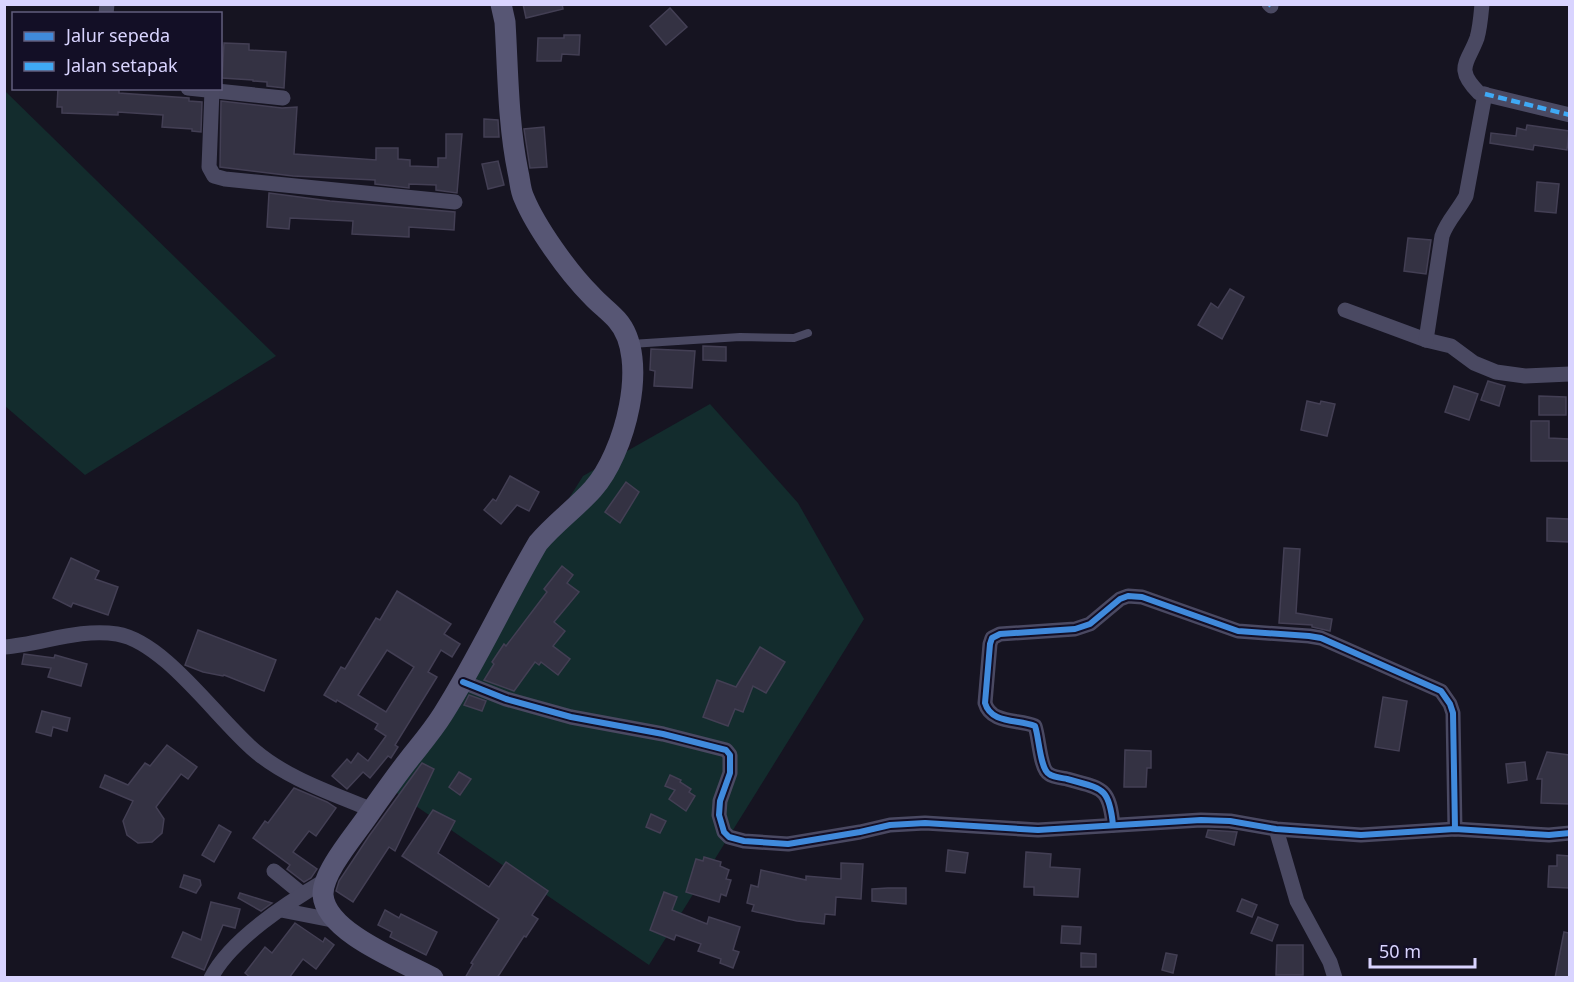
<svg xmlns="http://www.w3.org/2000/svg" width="1574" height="982" font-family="'Noto Sans',sans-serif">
	<rect width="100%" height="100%" fill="#161421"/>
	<g fill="#132c2d">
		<path d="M5,91L276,356L85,475L5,406Z"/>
		<path d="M710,404L798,503L864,619L649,965L388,787L583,476Z"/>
	</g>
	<g fill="#343243" stroke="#433f54" stroke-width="1.5" fill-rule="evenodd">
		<path d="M523,4H562L563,9L526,18Z"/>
		<path d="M670,8L687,27L666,45L650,26Z"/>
		<path d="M564,35H580L579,55L562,54L561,61H537L538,38H564Z"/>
		<path d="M224,43L249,44V50L286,52L284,88L267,86V82L253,81V80L222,78Z"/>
		<path d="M58,88L119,89V93L189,98V101L202,102L201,132L192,131V129L162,127L163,115L118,112V115L62,113V107H57Z"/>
		<path d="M221,101L282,108L297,107L294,154L376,160V148H398V159L410,160V166L438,167V158H446V134H462L457,193L436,190V185L409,184V188L375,184V180L293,176L220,167Z"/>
		<path d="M484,119L498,120L499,137H484Z"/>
		<path d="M1527,125L1569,131L1567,150L1534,145L1533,150L1490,143L1491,133L1516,136L1517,128L1526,130Z"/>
		<path d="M544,127L547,167L530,168L524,129Z"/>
		<path d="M498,161L504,185L488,189L482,164Z"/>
		<path d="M1537,182L1559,184L1556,213L1535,211Z"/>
		<path d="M269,193L330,201L455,212L454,230L409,227V237L352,234L353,221L290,218L289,229L267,227Z"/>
		<path d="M1408,238L1431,240L1426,274L1404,271Z"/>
		<path d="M1230,289L1244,297L1222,339L1198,325L1211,303L1218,308Z"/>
		<path d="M703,346L726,347V361L703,360Z"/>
		<path d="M651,349L695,351L692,388L654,386L655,371L650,370Z"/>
		<path d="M1488,381L1505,386L1499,406L1481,400Z"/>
		<path d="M1454,386L1478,394L1469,420L1445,412Z"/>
		<path d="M1539,396L1566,397V415H1539Z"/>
		<path d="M1307,401L1320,404L1321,401L1335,404L1327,436L1301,430Z"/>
		<path d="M1531,421H1549V438L1569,439V461H1531Z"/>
		<path d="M510,476L539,492L529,511L517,505L501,524L484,510L493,499L496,501Z"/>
		<path d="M626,482L639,492L620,523L605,512Z"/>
		<path d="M1547,518L1569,519V542L1547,541Z"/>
		<path d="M1284,548L1300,549L1296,613L1332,619L1330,631L1312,627V625L1279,623Z"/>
		<path d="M71,558L99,571L95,579L118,587L108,615L73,603L71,607L53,598Z"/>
		<path d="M562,566L573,575L567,583L579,592L554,622L565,631L553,646L570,659L558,675L541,662L539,665L535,662L514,691L484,680L494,664L492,662L504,644L506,646L547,592L544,589Z"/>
		<path d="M397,591L451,624L444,634L460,644L452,657L441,650L428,672L437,677L395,745L398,747L391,758L388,756L370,778L363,772L347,789L332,776L347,759L351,763L358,753L368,761L386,736L375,729L378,724L337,700L336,702L324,695L341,667L345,669L376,618L380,620ZM387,650L414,667L386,712L358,695Z"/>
		<path d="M198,630L276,660L264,691L224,675L223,676L203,672L185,665Z"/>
		<path d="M760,647L785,662L766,693L753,686L743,712L735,709L728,726L703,717L717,680L736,687Z"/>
		<path d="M24,654L54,658L55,655L87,664L81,686L48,677L51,668L22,664Z"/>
		<path d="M469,695L486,701L482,711L464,705Z"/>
		<path d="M1383,697L1407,701L1399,751L1375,747Z"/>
		<path d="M42,711L70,718L67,731L53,727L51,736L36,732Z"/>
		<path d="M167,745L197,767L188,779L181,774L156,807L164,819L162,833L152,842L138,843L127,835L123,821L133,801L100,787L105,775L128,785L145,763L150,766Z"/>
		<path d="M1125,750L1151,751V768H1147L1146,787H1124Z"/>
		<path d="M1547,752L1569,755V804L1541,803L1542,779H1537Z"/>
		<path d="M1525,762L1527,780L1508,783L1506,764Z"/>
		<path d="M422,763L434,769L395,851L389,847L353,902L336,891L339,881L369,836Z"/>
		<path d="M459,772L471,779L460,795L449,787Z"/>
		<path d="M670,775L681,780L680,782L691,789L689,792L695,796L686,811L669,799L675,790L665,786Z"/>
		<path d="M294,788L327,802L336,808L316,836L309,831L293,852L317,869L311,878L304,882L287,869L290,865L253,838L265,821L268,823Z"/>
		<path d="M433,810L455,821L438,853L489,887L506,862L548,891L532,915L538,919L526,937L524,936L497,978H465L473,964L471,963L499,919L402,856Z"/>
		<path d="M651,814L666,821L660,833L646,827Z"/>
		<path d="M219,825L231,832L214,862L202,855Z"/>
		<path d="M1208,830L1237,832L1234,845L1206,837Z"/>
		<path d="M948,850L968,853L965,873L946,871Z"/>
		<path d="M1026,852L1051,854L1050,867L1080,869L1078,897L1034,895V887H1024Z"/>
		<path d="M1557,855L1569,856V888L1548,887L1549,866H1557Z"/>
		<path d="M704,857L721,862L720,866L729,870L726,879L731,880L726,896L721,894L719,902L686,892L696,859L703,861Z"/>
		<path d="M841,863L863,864L861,899L836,897L835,915L825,914L824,924L797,921L752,911L754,905L747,903L751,885L758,887L761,870L806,880V876L841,879Z"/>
		<path d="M184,875L200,880L201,885L196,893L180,887Z"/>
		<path d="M888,888H906V904L872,901V889Z"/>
		<path d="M664,892L677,897L672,910L707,924L709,917L740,927L733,950L739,952L733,968L720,963L721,959L698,951L701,944L676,935L674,940L650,930Z"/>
		<path d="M240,893L272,903L261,911L238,898Z"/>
		<path d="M1242,899L1257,905L1252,917L1237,911Z"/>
		<path d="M211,902L240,909L235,928L223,925L204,970L172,957L183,932L201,940Z"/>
		<path d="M385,910L399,918L401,914L437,932L426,955L390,937L392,932L378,925Z"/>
		<path d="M1258,917L1278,925L1272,941L1251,933Z"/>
		<path d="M295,923L323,942L325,938L334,945L316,969L303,959L289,978H251L245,973L265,947L272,953Z"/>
		<path d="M1062,926L1081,927L1080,944L1061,943Z"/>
		<path d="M1564,932L1569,933V978H1555Z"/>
		<path d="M1277,945H1303V975H1276Z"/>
		<path d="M1081,953L1096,954V967H1081Z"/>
		<path d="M1166,953L1177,955L1173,973L1162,970Z"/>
	</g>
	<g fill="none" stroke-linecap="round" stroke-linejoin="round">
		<path stroke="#4a4962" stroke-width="8" d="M631,344L740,337L794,338L808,333"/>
		<g stroke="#4a4962" stroke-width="15">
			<path d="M1269,4L1271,6"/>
			<path d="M1482,4C1481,15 1480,28 1477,38C1468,63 1454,68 1479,93L1570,115"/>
			<path d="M106,14L107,4"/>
			<path d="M188,88L283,98"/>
			<path d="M212,90L209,167L214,176L225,179L455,202"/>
			<path d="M1345,310L1426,340L1451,346L1474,363L1496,372L1525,376L1570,374"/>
			<path d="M1426,340L1442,236C1447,221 1458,211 1466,196L1485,94"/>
			<path d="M4,647C42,644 79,628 117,634C165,642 217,719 255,751C288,779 332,793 372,810"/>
			<path d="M463,682L506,699L571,717L663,734L726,750L730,755V773L720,801L719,815L724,832L729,837L744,841L788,844L860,832L890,825L925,823L1038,830L1201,820L1230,821L1276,829L1361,835L1455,829L1549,835L1570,833"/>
			<path d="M1113,825C1109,786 1102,789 1067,779C1062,778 1053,777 1049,774C1040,769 1039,737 1035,726C1018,719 991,724 985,703L990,644L992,638L1000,634L1075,629L1090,624L1120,599L1128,596L1142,597L1238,631L1309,636L1321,638L1441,691L1450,704L1453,713L1455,829"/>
			<path d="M1276,829L1297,901L1330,962L1335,978"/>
			<path d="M274,871L302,894"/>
			<path d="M281,910L337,921"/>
			<path d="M211,978C230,940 290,901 326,880"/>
		</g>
		<path stroke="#575674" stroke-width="21" d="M433,978C404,962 326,933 323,895C322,873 354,836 367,817C381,797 395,777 410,758C421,744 433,730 443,714C478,659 505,599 538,543C555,523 576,508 593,489C624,455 651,358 617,320C609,311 599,304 591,295C568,272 536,227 524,198C520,190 520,180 518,172C508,123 508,72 505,22L501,4"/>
		<g stroke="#3fa9f5" stroke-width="4.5" stroke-dasharray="9 4.5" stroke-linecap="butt">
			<path d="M1269,4L1271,6"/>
			<path d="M1485,94L1570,115"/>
		</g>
		<defs>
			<g id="cycleway">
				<path d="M463,682L506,699L571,717L663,734L726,750L730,755V773L720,801L719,815L724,832L729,837L744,841L788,844L860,832L890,825L925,823L1038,830L1201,820L1230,821L1276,829L1361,835L1455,829L1549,835L1570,833"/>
				<path d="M1113,825C1109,786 1102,789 1067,779C1062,778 1053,777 1049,774C1040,769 1039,737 1035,726C1018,719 991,724 985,703L990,644L992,638L1000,634L1075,629L1090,624L1120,599L1128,596L1142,597L1238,631L1309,636L1321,638L1441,691L1450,704L1453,713L1455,829"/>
			</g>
		</defs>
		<use href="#cycleway" stroke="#130f26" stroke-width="10"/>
		<use href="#cycleway" stroke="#408adc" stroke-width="6"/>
	</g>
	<rect width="1574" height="982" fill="none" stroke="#d9d4ff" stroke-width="12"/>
	<rect x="12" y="12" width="210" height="78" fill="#130f26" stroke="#625e7d" stroke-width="1.5"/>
	<rect x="24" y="32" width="30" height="9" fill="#408adc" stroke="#625e7d" stroke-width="1.5"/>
	<text x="66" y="42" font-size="18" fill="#d9d4ff">Jalur sepeda</text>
	<rect x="24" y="62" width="30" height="9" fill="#3fa9f5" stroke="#625e7d" stroke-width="1.5"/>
	<text x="66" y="72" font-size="18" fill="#d9d4ff">Jalan setapak</text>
	<path d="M1370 958v9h105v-9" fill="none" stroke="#d9d4ff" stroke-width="3"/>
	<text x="1379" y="958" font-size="18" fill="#d9d4ff" stroke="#130f26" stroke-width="4.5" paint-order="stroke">50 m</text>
</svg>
